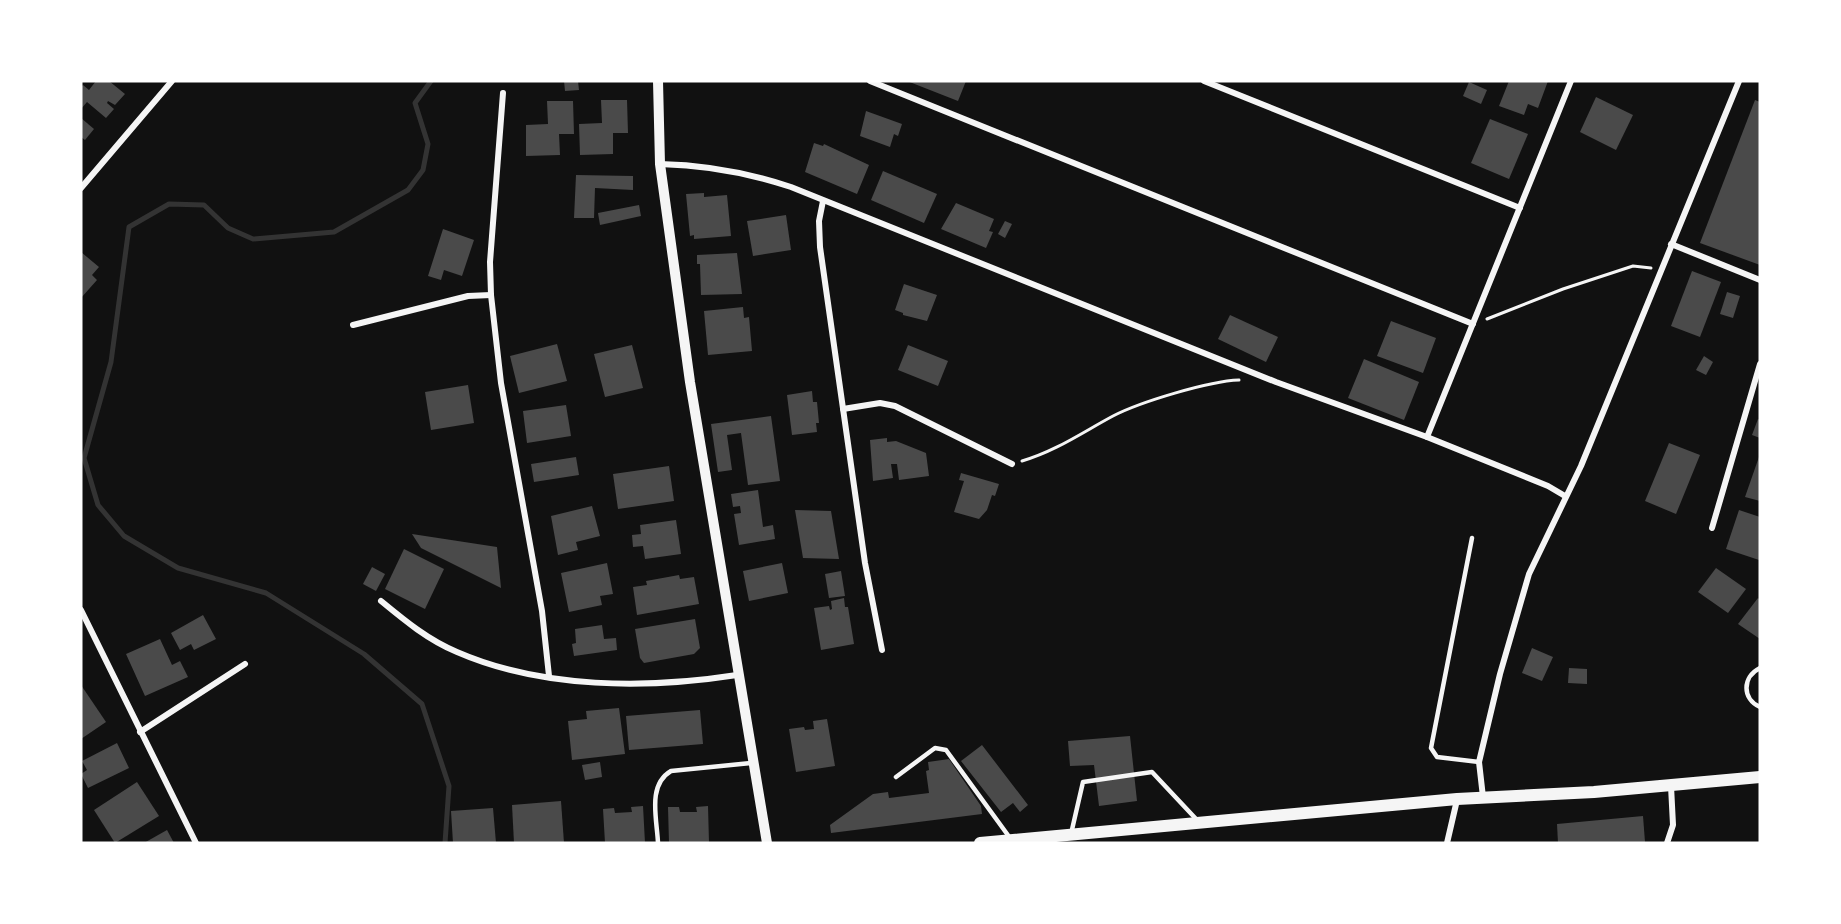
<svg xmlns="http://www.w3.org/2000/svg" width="1841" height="924" font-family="Rubik,sans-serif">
	<rect width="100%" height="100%" fill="#111"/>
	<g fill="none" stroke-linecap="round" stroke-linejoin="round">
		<path stroke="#333" stroke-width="5" d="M431,81L415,103L428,144L423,170L408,190L334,232L253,239L228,228L204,205L169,204L129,227L111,362L84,458L98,505L124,536L178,568L266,593L364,654L422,704L449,786L445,843"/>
	</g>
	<g fill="#4a4a4a">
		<path d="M96,81H109L125,94L115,105L108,101L107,103L114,109L106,118L87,102L81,109V87L83,85L89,90Z"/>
		<path d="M564,81H578L579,90L565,91Z"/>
		<path d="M907,81L945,82L966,81L958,101Z"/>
		<path d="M1509,81H1548L1538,108L1528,104L1524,115L1499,106Z"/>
		<path d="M1469,82L1487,90L1481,104L1463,96Z"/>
		<path d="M1596,97L1633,115L1616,150L1580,132Z"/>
		<path d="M601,100H627L628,133H613V154L580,155L579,124L602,123Z"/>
		<path d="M1755,100L1760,102V265L1700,243Z"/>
		<path d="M547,101H573L574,134H559L560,155L526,156V125L548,124Z"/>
		<path d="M866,111L902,124L898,136L894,134L890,147L860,136Z"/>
		<path d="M81,118L94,129L85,140L81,137Z"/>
		<path d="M1490,119L1528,134L1509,179L1471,163Z"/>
		<path d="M814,143L823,146L824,144L869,165L857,194L805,172Z"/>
		<path d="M883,171L937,194L924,223L871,200Z"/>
		<path d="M576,175L633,176V190L595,188L594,218H574Z"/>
		<path d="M704,193V197L727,195L731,236L694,239V235L690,236L686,194Z"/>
		<path d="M956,203L994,219L989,231L993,232L986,248L941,229Z"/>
		<path d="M639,205L641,216L600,225L598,213Z"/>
		<path d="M786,215L791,250L753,256L747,221Z"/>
		<path d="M1005,221L1012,224L1005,238L998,234Z"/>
		<path d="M443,229L474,240L462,276L444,270L441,280L428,276Z"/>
		<path d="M81,252L99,267L92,275L97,280L81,298Z"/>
		<path d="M737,253L742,294L701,295L700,264H697V255Z"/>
		<path d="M1692,271L1721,282L1700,337L1671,326Z"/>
		<path d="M904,284L937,295L927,321L903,315V313L895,310Z"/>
		<path d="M1727,292L1740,296L1733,318L1720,314Z"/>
		<path d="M743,307L744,318L749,317L752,351L708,355L704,311Z"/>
		<path d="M1230,315L1278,337L1266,362L1218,339Z"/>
		<path d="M1391,321L1436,338L1423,373L1377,356Z"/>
		<path d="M557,344L567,381L519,393L510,356Z"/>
		<path d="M632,345L643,388L605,397L594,354Z"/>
		<path d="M908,345L948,361L938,386L898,370Z"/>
		<path d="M1704,356L1713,362L1706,375L1696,370Z"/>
		<path d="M1364,359L1419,382L1404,420L1348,398Z"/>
		<path d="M468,385L474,423L431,430L425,392Z"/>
		<path d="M812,391L813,402H817L819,423H816L817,432L792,435L787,395Z"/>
		<path d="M566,405L571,436L527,443L523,411Z"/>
		<path d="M771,416L780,481L748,485L741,433L727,435L732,470L718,472L711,424Z"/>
		<path d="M1758,419L1760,420V438L1752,435Z"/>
		<path d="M887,438V442L896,441L926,453L929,476L899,480L897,464H891L893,478L873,481L870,440Z"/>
		<path d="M1669,443L1700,455L1676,514L1645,501Z"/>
		<path d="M1760,454V501L1745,497Z"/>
		<path d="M576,457L579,475L534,482L531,464Z"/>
		<path d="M669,466L674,501L618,509L613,474Z"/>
		<path d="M961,473L999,484L995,496L992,495L987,510L979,519L954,512L964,481L959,480Z"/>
		<path d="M758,490L763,527L773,525L775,539L739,545L734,514L741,513L740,506L733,507L731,494Z"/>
		<path d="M592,506L600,536L576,542L578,550L558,555L551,516Z"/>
		<path d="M795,510L831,511L839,559L803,558Z"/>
		<path d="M1739,510L1760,517L1759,560L1726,549Z"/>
		<path d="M676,520L681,554L645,559L643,546L633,547L632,535L641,534L640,525Z"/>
		<path d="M412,534L497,547L501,588L421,548Z"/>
		<path d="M404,549L444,569L425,609L385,589Z"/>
		<path d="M607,563L613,594L600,596L602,605L569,612L561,573Z"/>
		<path d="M782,563L788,593L749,601L743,571Z"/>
		<path d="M372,567L385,574L376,591L363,584Z"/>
		<path d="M1716,568L1746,589L1728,613L1698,592Z"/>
		<path d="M841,571L845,596L829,598L825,574Z"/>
		<path d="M679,575L680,579L694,577L699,604L637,615L633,587L647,585L646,581Z"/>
		<path d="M844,598L845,607H848L854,644L821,650L814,608L829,606L830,610L832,609L831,601Z"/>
		<path d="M1758,598L1760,600V639L1738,624Z"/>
		<path d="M203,615L216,639L194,650L191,644L180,650L171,633Z"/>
		<path d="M695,619L700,648L694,654L644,663L640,658L635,629Z"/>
		<path d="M602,625L604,639L616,638L617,650L574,656L572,644L576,643L575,629Z"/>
		<path d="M160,639L172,665L180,661L188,677L145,696L126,654Z"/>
		<path d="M1532,648L1553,657L1542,681L1522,673Z"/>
		<path d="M1569,668L1587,669V684L1568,683Z"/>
		<path d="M81,685L106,722L81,739Z"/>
		<path d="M619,708L625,754L572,760L568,721L587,719L586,711Z"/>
		<path d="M700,710L703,744L629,750L626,716Z"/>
		<path d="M827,719L835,766L796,772L789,729L804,727L805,730L814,729L813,721Z"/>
		<path d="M1130,736L1137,801L1099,806L1094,765L1070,766L1068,741Z"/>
		<path d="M117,743L129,768L88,788L81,774L87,770L82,761Z"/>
		<path d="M982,745L1028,805L1020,812L1013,803L1001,812L961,761Z"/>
		<path d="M949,759L981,806L982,814L831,833L830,825L873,794L888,792L889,798L929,793L926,771L929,770L928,762Z"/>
		<path d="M600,762L602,777L585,780L582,765Z"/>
		<path d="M137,782L159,816L115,843L94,810Z"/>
		<path d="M561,801L564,843H514L512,805Z"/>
		<path d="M643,806L645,843H605L603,809L614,808L615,813L632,812L631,807Z"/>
		<path d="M708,806L709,843H669L668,807H679L680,812H697L696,807Z"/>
		<path d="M493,808L496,843H453L451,811Z"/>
		<path d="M1643,816L1645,842L1558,843L1557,824Z"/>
		<path d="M167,830L174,843H144Z"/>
	</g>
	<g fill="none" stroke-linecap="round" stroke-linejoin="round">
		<g stroke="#f5f5f5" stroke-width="3">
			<path d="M1487,319L1563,289L1633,266L1651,268"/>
			<path d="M1022,461C1056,451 1083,432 1113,416C1140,402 1209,381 1239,380"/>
		</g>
		<g stroke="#f5f5f5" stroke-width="4.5">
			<path d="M1472,538L1431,748L1437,757L1479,762"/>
			<path d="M1760,668C1742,677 1742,699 1760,707"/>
			<path d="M896,777L935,748L946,750L1010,838"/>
			<path d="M1071,834L1083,782L1152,772L1197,820"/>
			<path d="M658,843C657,819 647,785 671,771L751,763"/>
		</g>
		<g stroke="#f5f5f5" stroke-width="6">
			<path d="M870,81L1473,324"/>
			<path d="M1204,81L1520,208"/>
			<path d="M503,93L490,262L491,295L501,383L542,611L549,676"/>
			<path d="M660,164C704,165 749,173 791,187L1276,382L1427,437L1548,486L1565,496"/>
			<path d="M81,188L172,81"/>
			<path d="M823,201L819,221L820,247L865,563L882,650"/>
			<path d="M1671,244L1760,280"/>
			<path d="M353,325L468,296L491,295"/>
			<path d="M843,409L880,403L895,406L1012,464"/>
			<path d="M1427,437L1571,81"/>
			<path d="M1712,528L1760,364"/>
			<path d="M381,601C404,620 428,640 457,652C542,689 647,689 737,675"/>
			<path d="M81,610L196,843"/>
			<path d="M140,732L245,664"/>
			<path d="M1483,797L1479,762L1500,674L1529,574L1581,466L1739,81"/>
			<path d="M1447,843L1457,800"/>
			<path d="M1667,843L1673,825L1671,786"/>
		</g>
		<path stroke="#f5f5f5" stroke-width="10" d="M658,81L660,164L690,382L767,843"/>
		<path stroke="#f5f5f5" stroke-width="12" d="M980,843L1457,799L1594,792L1760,777"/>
	</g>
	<rect width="1841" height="924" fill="none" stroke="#ffffff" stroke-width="165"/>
</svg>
